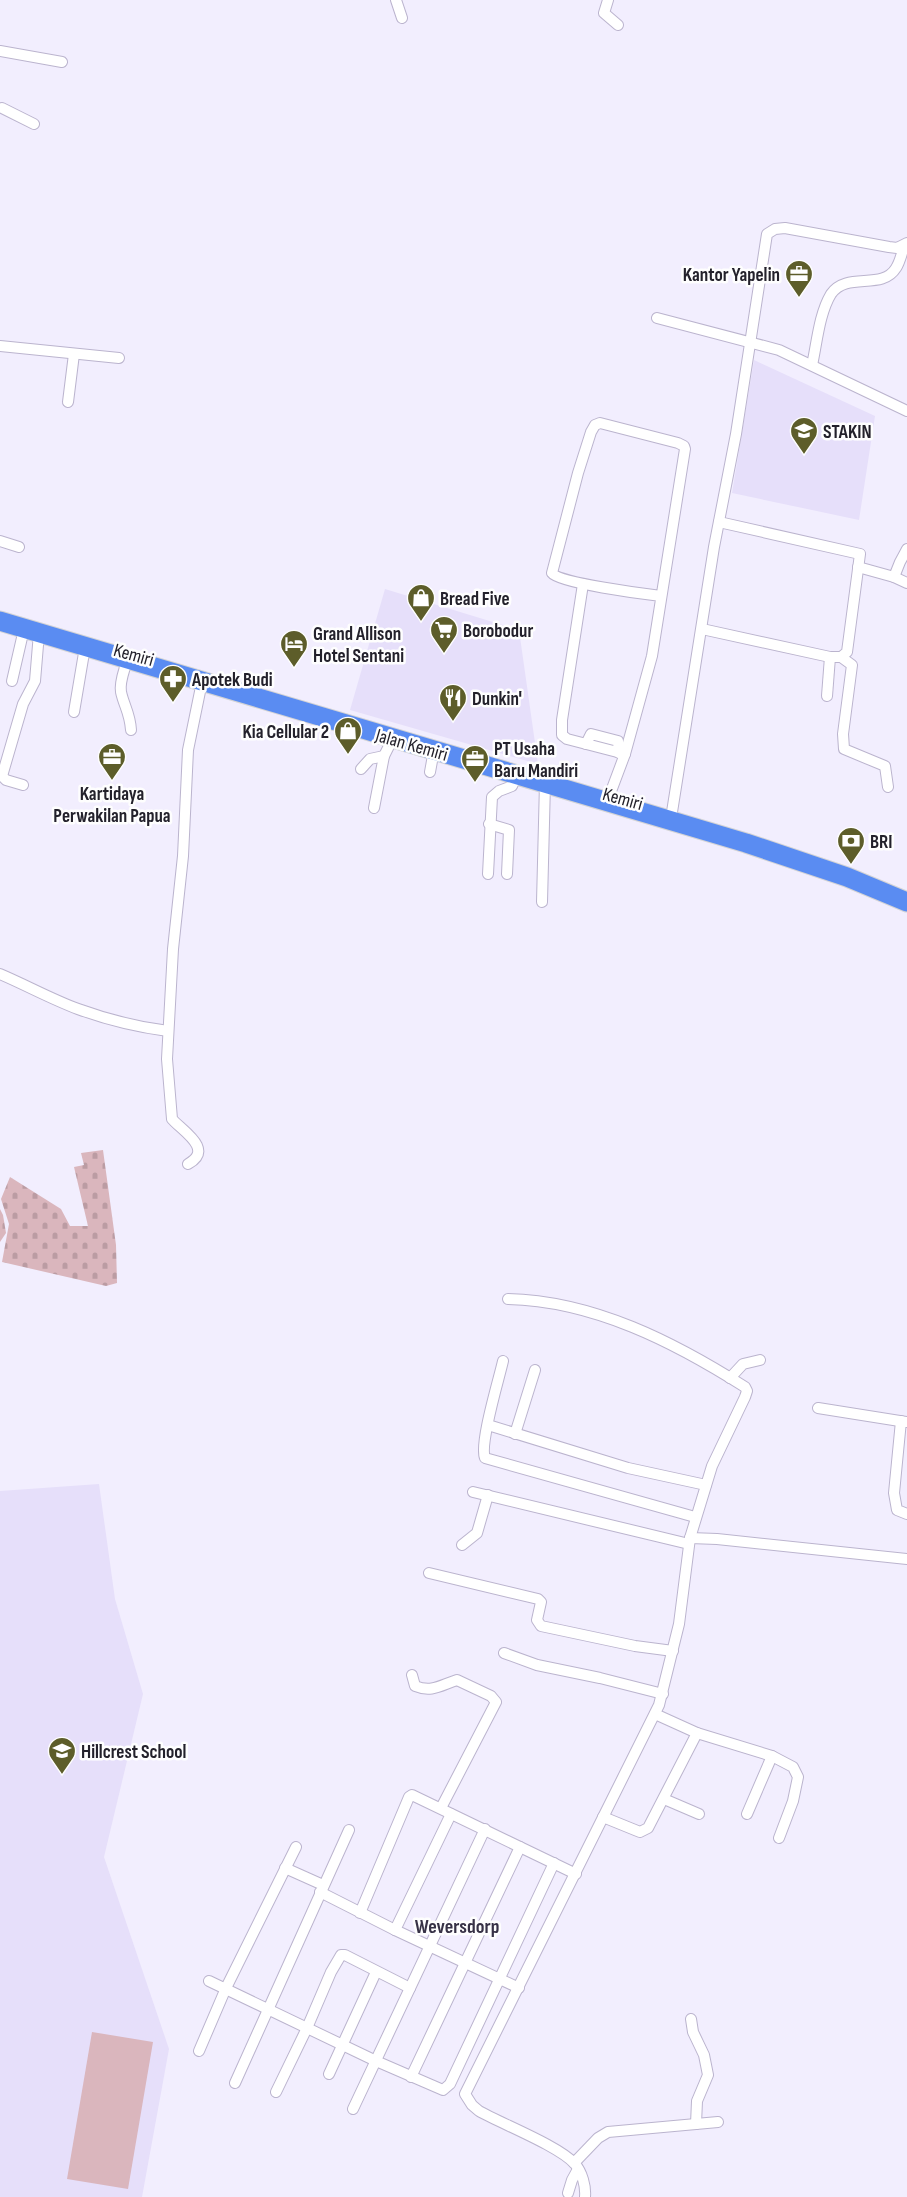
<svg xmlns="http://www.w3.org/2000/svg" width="907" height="2197" font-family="'Sofia Sans Condensed',sans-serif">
	<defs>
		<pattern id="cemetery-stones" width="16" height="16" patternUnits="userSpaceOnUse" patternTransform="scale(1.25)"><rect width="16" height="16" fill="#dab6bd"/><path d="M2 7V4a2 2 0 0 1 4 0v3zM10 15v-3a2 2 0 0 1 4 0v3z" fill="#bb9ca3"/></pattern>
	</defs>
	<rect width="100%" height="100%" fill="#f2eefe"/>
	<g fill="#e6dffa">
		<path d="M754,360L875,416L859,520L732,493Z"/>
		<path d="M385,589L519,630L538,764L350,710Z"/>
		<path d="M99,1484L115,1599L143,1694L104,1857L169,2049L142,2197H0V1491Z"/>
	</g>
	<g fill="url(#cemetery-stones)">
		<path d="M103,1150L116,1245L117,1283L106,1286L2,1262L9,1224L1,1199L10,1177L61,1209L70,1226H88L74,1167L84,1165L81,1153Z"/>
		<path d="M0,1209L3,1215L6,1233L0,1242Z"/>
	</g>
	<path fill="#dab6bd" d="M92,2032L153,2042L128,2189L67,2179Z"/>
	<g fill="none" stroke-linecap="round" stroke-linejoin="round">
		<defs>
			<g id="street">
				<path d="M396,0L402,18"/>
				<path d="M608,0L604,13L618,25"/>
				<path d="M0,51L62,62"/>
				<path d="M2,108L34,124"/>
				<path d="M657,318L779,350L907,411"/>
				<path d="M0,346L119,358"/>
				<path d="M812,365C817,343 819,314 831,294C847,271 882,291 896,268C900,262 902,253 904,246"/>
				<path d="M68,402L74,354"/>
				<path d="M0,541L19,547"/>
				<path d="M858,567L894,577L900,562L907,549"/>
				<path d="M894,577L907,583"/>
				<path d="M583,584L562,720V735L567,739L625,754"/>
				<path d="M702,629L830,657H841L847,652L860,554L719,522"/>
				<path d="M841,657L852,665L843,734L844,749L885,766L888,787"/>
				<path d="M127,660C125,669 119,682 121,692C124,706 130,713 131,730"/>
				<path d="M12,681L24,629"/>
				<path d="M827,696L830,657"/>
				<path d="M74,712L85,647"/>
				<path d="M586,744L591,734L618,741L619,753"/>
				<path d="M361,769L370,759L384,756"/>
				<path d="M430,772L434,750"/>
				<path d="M23,785L6,780L2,776L23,704L35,681L39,633"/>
				<path d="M607,802L625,754L652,656L685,449L684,446L678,443L600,423L595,425L591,432L578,473L552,573C559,583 644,594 661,596"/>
				<path d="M374,808L384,756L393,738"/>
				<path d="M672,812L714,547L736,434L767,234L775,229L785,228L889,247L897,248L907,243"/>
				<path d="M489,824L509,830L507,874"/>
				<path d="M488,874L492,797L499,791L512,786L517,775"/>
				<path d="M542,902L545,783"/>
				<path d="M0,974C26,985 51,999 78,1009C108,1020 137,1027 168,1031"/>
				<path d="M188,1164C215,1149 181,1130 172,1119L167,1059L173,949L183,856L188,750L203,677"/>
				<path d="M508,1299C594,1301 674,1342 745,1387L747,1391L745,1397L712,1466L690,1538"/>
				<path d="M503,1361C499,1379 479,1444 485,1458L695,1517"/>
				<path d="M730,1378L743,1364L760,1360"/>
				<path d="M818,1408L906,1422"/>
				<path d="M901,1421L894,1493L897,1510L907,1514"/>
				<path d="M488,1425L628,1468L706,1485"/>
				<path d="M515,1434L535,1370"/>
				<path d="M473,1492L689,1544"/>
				<path d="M462,1545L477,1533L488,1495"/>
				<path d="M429,1573L538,1599L541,1602L537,1620L541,1626L635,1646L673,1651"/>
				<path d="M504,1653L537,1665L600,1678L663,1694"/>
				<path d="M412,1675L415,1686C432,1693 441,1685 457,1680L491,1696L496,1702L441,1808"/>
				<path d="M655,1714L697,1733L772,1756L793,1767L798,1777L793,1801L779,1838"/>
				<path d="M664,1799L699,1814"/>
				<path d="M747,1814L772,1756"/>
				<path d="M603,1817L635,1830L640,1832L648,1828L697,1733"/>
				<path d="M285,1868L323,1885"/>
				<path d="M320,1892L395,1930L519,1988"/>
				<path d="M360,1913L409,1797L412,1795L576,1874"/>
				<path d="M395,1930L451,1814"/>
				<path d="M209,1981L376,2061L443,2090L450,2084L554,1863"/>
				<path d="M691,2019L693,2032L704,2055L708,2075L697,2101L696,2124"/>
				<path d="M199,2051L226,1988L296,1847"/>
				<path d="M329,2074L376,1972"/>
				<path d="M411,2077L520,1847"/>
				<path d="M235,2083L349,1830"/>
				<path d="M276,2092L307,2028L331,1972L341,1955H345L410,1988"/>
				<path d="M353,2109L485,1829"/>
				<path d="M574,2163L598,2138L608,2132L718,2122"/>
				<path d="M568,2193L572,2180L578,2169"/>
				<path d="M585,2197C586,2186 582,2172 575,2164C559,2146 502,2124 479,2111L472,2105L465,2094L659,1705L679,1624L690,1538L717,1539L907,1559"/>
			</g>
			<path id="highway" d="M0,621L746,843L847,877L907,902"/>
		</defs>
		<use href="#street" stroke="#bbb4ce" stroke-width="12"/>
		<use href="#highway" stroke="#d3d3d5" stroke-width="21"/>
		<use href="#street" stroke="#fff" stroke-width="10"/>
		<use href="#highway" stroke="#5a8cf2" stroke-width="19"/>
	</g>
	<defs>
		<symbol id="office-pin" viewBox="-11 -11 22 30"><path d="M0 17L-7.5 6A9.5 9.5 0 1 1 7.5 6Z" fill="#5d5d2a" stroke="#fefefe"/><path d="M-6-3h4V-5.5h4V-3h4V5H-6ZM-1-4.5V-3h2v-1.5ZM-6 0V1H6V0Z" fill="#fff"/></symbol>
		<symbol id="university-pin" viewBox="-11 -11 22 30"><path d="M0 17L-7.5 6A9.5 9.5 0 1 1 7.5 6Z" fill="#5d5d2a" stroke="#fefefe"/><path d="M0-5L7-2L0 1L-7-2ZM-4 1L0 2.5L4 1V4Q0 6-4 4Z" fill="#fff"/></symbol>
		<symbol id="shop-pin" viewBox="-11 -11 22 30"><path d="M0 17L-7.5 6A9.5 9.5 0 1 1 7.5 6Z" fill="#5d5d2a" stroke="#fefefe"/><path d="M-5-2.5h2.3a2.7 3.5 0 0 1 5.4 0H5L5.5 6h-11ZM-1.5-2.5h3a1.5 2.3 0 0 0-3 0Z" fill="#fff"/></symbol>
		<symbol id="supermarket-pin" viewBox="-11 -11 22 30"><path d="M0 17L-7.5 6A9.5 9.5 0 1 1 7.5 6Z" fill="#5d5d2a" stroke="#fefefe"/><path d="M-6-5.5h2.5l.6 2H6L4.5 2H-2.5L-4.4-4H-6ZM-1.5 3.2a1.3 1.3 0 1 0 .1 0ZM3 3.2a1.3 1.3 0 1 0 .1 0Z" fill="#fff"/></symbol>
		<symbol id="hotel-pin" viewBox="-11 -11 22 30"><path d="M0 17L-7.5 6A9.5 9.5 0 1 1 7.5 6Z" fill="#5d5d2a" stroke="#fefefe"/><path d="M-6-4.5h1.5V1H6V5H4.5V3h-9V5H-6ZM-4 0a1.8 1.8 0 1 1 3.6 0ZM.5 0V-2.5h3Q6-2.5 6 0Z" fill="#fff"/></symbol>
		<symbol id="pharmacy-pin" viewBox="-11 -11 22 30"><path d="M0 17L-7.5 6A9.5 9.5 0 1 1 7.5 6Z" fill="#5d5d2a" stroke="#fefefe"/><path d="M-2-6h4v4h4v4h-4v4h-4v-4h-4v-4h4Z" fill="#fff"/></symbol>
		<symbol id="restaurant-pin" viewBox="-11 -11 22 30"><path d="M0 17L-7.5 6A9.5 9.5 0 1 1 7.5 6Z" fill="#5d5d2a" stroke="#fefefe"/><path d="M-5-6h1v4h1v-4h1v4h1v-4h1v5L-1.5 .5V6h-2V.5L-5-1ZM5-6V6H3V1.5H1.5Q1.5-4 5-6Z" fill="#fff"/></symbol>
		<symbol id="bank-pin" viewBox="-11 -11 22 30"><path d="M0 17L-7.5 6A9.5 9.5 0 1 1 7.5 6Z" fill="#5d5d2a" stroke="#fefefe"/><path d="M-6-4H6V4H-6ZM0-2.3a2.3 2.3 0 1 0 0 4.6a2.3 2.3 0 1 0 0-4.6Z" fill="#fff"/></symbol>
		<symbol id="school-pin" viewBox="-11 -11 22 30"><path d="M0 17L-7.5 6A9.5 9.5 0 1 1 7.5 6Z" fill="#5d5d2a" stroke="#fefefe"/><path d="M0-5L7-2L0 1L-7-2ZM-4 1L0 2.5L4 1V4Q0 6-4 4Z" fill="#fff"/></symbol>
	</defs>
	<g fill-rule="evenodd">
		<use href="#office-pin" x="783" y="258" width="32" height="43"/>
		<use href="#university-pin" x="788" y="415" width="32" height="43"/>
		<use href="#shop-pin" x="405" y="582" width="32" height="43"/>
		<use href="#supermarket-pin" x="428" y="614" width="32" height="43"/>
		<use href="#hotel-pin" x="278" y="628" width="32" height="43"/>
		<use href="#pharmacy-pin" x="157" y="663" width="32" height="43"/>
		<use href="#restaurant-pin" x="437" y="682" width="32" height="43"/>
		<use href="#shop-pin" x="332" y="715" width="32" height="43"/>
		<use href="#office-pin" x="96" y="741" width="32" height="43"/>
		<use href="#office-pin" x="459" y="743" width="32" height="43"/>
		<use href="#bank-pin" x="835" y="825" width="32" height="43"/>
		<use href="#school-pin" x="46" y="1735" width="32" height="43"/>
	</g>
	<g text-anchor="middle" stroke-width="5" stroke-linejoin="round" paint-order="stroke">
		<g font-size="19" font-weight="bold" fill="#23212b" stroke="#fefefe" text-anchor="start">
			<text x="780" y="281" text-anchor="end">Kantor Yapelin</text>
			<text x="823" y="438">STAKIN</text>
			<text x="440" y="605">Bread Five</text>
			<text x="463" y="637">Borobodur</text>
			<text x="313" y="640">Grand Allison<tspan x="313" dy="22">Hotel Sentani</tspan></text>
			<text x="192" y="686">Apotek Budi</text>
			<text x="472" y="705">Dunkin'</text>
			<text x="329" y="738" text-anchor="end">Kia Cellular 2</text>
			<text x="494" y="755">PT Usaha<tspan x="494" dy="22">Baru Mandiri</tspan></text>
			<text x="112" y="800" text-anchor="middle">Kartidaya<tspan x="112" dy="22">Perwakilan Papua</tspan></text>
			<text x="870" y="848">BRI</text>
			<text x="81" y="1758">Hillcrest School</text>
		</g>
		<g font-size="19" fill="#23212b" stroke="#fefefe">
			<text transform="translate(134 654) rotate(16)" y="7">Kemiri</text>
			<text transform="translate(412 744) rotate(16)" y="7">Jalan Kemiri</text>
			<text transform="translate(623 798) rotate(16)" y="7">Kemiri</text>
		</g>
		<g font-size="20" font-weight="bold" fill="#373246" stroke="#fefefe">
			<text x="457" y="1933">Weversdorp</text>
		</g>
	</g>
</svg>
